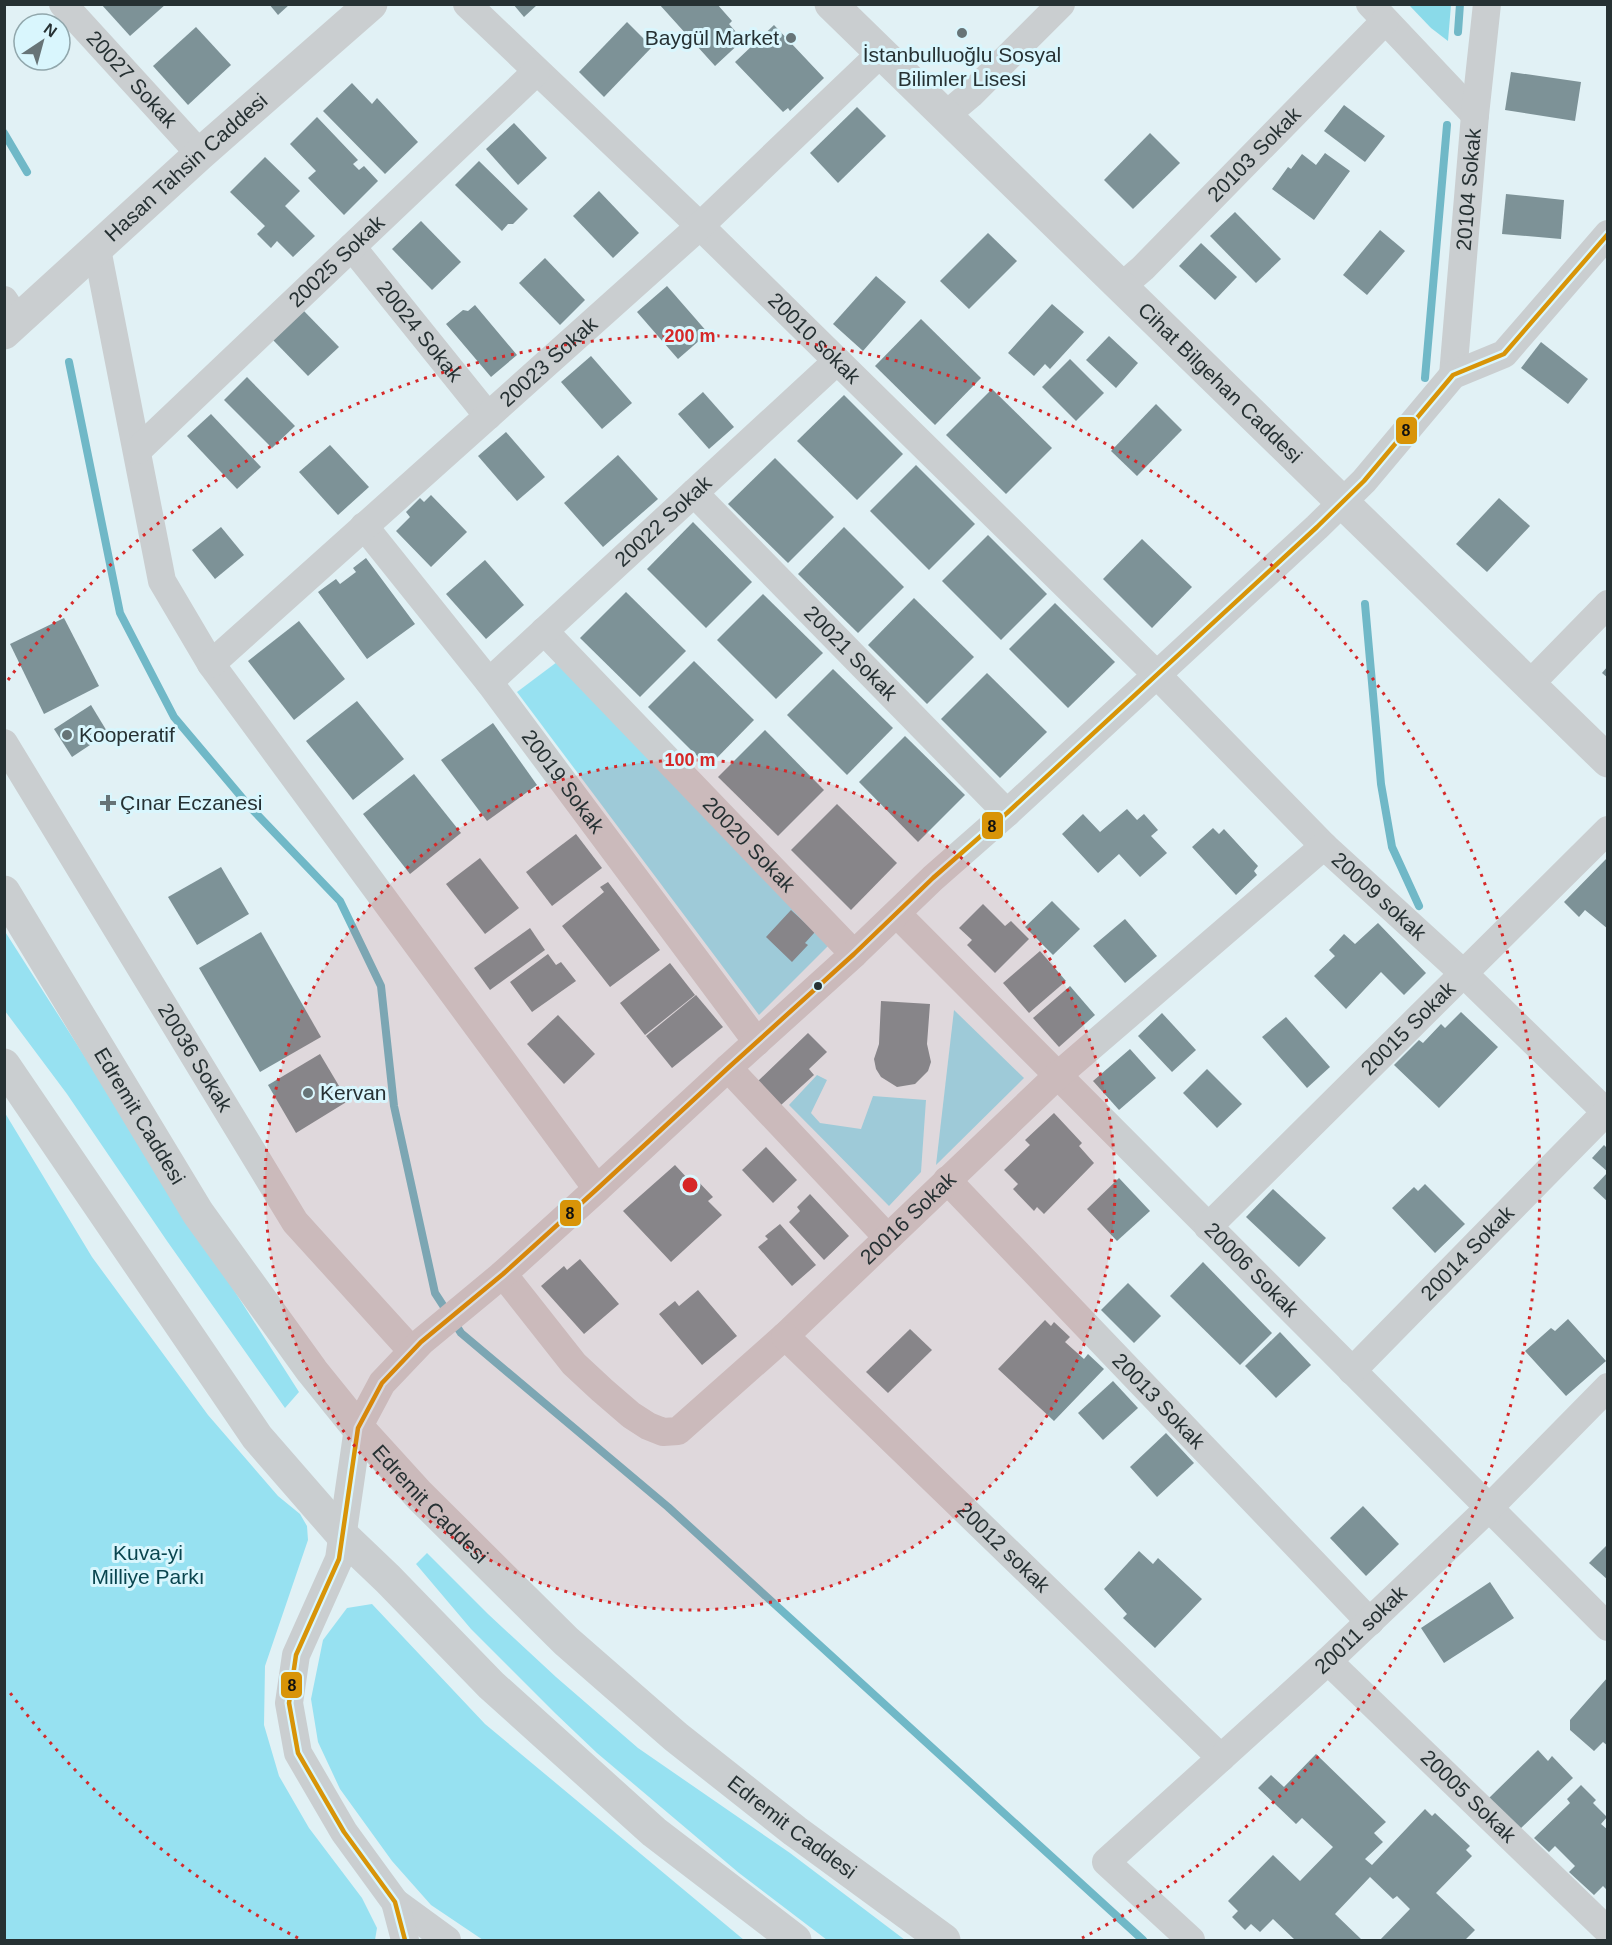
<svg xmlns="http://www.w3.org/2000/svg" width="1612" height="1945" font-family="Arial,sans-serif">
	<rect width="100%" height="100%" fill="#e1f1f5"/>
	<g fill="#97e1f1">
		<path d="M557,662L828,946L759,1015L517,692Z"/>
		<path d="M4,930L299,1392L285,1408L167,1241L67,1094L5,1011Z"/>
		<path d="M954,1010L1024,1078L936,1165Z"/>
		<path d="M817,1075L827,1080L811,1113L820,1123L861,1129L873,1096L926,1100L921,1172L889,1206L789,1105Z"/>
		<path d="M5,1113L92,1257L208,1415L278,1496L300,1514L307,1526L308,1540L265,1666L264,1725L279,1776L309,1828L362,1898L377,1928L375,1940H5Z"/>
		<path d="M427,1553L488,1614L556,1677L638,1748L790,1853L905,1940H827L739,1873L597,1753L555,1713L471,1629L416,1564Z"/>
		<path d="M372,1604L485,1724L744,1940H483L431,1905L392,1861L340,1789L318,1742L311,1699L323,1640L347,1608Z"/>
	</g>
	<path fill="#8adae9" d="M1409,5H1451L1448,41L1431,28Z"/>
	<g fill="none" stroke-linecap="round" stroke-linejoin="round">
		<g stroke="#70b8c7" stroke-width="8">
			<path d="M1458,32L1460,4"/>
			<path d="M4,133L27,172"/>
			<path d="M69,362L120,613L174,717L249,806L340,901L381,986L394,1106L435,1293L461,1333L668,1507L1143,1940"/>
			<path d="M1425,378L1447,125"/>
			<path d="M1365,604L1381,784L1392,847L1419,906"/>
		</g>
	</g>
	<g fill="#7d9297">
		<path d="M101,4H166L130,36Z"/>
		<path d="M269,4H290L278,15Z"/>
		<path d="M513,4H538L524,17Z"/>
		<path d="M659,4H717L732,21L729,24L743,40L715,66Z"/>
		<path d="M627,22L652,47L604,97L579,72Z"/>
		<path d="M774,25L824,78L790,111L788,108L783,112L735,62Z"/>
		<path d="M196,27L231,65L188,105L153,66Z"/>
		<path d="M1511,72L1581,82L1575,121L1505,110Z"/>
		<path d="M352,83L372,104L377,98L418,142L385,174L323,111Z"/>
		<path d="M1344,105L1385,136L1365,162L1324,131Z"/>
		<path d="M857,107L886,136L838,183L810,153Z"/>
		<path d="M317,117L358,160L353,164L359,170L364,166L378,181L344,215L308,178L316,171L290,144Z"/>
		<path d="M514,123L547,158L518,185L486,149Z"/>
		<path d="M1150,133L1180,163L1133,209L1104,180Z"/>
		<path d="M1325,153L1350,171L1314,220L1272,189L1288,167L1291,169L1302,154L1316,165Z"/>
		<path d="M265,157L300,191L285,206L315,236L293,257L277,241L271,248L257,234L265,226L230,192Z"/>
		<path d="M479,161L528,209L513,224H508L502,231L455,185Z"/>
		<path d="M599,191L639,233L613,258L573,216Z"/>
		<path d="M1506,194L1564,200L1561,239L1502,234Z"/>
		<path d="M1235,212L1281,259L1256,283L1210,236Z"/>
		<path d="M421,221L461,262L432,290L392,249Z"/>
		<path d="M1380,230L1405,251L1367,295L1343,275Z"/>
		<path d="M988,233L1017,261L969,309L940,281Z"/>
		<path d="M1201,243L1237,277L1215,300L1179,266Z"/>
		<path d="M545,258L585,300L560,325L519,283Z"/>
		<path d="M876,276L906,302L863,351L833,324Z"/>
		<path d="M667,286L708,333L678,359L637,312Z"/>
		<path d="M1052,304L1084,332L1050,369L1045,364L1034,376L1008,353Z"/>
		<path d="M475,305L517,355L491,377L446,324L463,310L468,311Z"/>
		<path d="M303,310L339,347L308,376L273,340Z"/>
		<path d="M921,319L981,378L935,425L875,366Z"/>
		<path d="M1109,336L1138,363L1116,388L1086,360Z"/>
		<path d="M1541,342L1588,379L1568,404L1521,368Z"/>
		<path d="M591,356L632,403L602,429L561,382Z"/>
		<path d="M1070,359L1104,393L1076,421L1042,387Z"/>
		<path d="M247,377L295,426L272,448L224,400Z"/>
		<path d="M992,389L1052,448L1006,494L946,435Z"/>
		<path d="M703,392L734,427L709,449L678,414Z"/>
		<path d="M844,395L903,454L857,500L797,441Z"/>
		<path d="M1156,404L1182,430L1137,476L1111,451Z"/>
		<path d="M211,414L261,467L237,489L187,436Z"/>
		<path d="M506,432L545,477L517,501L478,456Z"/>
		<path d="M330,445L369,487L338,515L299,472Z"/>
		<path d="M618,455L658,499L603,547L564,503Z"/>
		<path d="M775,458L834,517L788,563L728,504Z"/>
		<path d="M916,465L975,524L929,570L870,511Z"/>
		<path d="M431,495L467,532L431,567L396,531L410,517L406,512L420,498L424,502Z"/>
		<path d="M1499,498L1530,526L1487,572L1456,544Z"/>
		<path d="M693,522L752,582L706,628L647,569Z"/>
		<path d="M221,527L244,555L215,579L192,550Z"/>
		<path d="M844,527L904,587L858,633L798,574Z"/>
		<path d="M988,535L1047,594L1001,640L942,581Z"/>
		<path d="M1142,539L1192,587L1152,628L1103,579Z"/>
		<path d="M366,558L415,624L367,659L318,592L336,579L340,584L356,572L353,568Z"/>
		<path d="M485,560L524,605L486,639L446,594Z"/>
		<path d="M626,592L686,651L640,697L580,638Z"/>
		<path d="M763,594L823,653L776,699L717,640Z"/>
		<path d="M914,598L974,657L927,704L868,645Z"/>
		<path d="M1055,603L1115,662L1068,708L1009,649Z"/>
		<path d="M64,618L99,686L44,714L10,644Z"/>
		<path d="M299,621L345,679L294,720L248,661Z"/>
		<path d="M694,661L754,720L708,767L648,707Z"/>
		<path d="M1608,666V678L1602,673Z"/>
		<path d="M833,669L893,728L847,775L787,715Z"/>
		<path d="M987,673L1047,732L1000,778L941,719Z"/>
		<path d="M357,701L404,759L353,800L306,741Z"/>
		<path d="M91,705L108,733L72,757L54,729Z"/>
		<path d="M493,723L537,785L487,821L441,760Z"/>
		<path d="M765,730L824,790L778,836L718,777Z"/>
		<path d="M905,736L965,795L918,842L859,782Z"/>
		<path d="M414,774L461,833L410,874L363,814Z"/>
		<path d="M837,804L897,863L851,910L791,850Z"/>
		<path d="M1127,809L1137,820L1144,814L1158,830L1151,836L1167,853L1140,877L1119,854L1098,873L1062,834L1083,814L1100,832Z"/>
		<path d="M1213,828L1219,834L1224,829L1258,866L1254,871L1257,875L1236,895L1192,847Z"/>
		<path d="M576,834L602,868L552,906L526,872Z"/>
		<path d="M1608,857V929L1585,910L1579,917L1564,902Z"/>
		<path d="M480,858L519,908L485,934L446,884Z"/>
		<path d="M221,867L249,914L197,945L168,897Z"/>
		<path d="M608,882L660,950L610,987L562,926L604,892L600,887Z"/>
		<path d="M1052,901L1080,929L1053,955L1025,927Z"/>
		<path d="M983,904L1005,926L1011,921L1029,939L995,973L967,945L972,940L959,928Z"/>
		<path d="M791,910L815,932L805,943L808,945L792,962L766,937Z"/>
		<path d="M1125,919L1157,956L1125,983L1093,946Z"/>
		<path d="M1378,923L1426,973L1404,995L1381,972L1346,1009L1314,976L1335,956L1329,950L1344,934L1355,944Z"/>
		<path d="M530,928L545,950L490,990L474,968Z"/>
		<path d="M261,932L321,1037L260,1072L199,968Z"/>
		<path d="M1040,951L1066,981L1029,1013L1003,983Z"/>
		<path d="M548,954L556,965L561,962L576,981L532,1012L510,982Z"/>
		<path d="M670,963L695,995L645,1035L620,1003Z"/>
		<path d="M1070,986L1095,1015L1059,1047L1033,1018Z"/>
		<path d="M696,995L723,1027L672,1068L646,1036Z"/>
		<path d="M881,1001L930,1004L927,1044L931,1062L928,1071L915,1084L897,1087L881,1077L876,1069L874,1059L879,1044Z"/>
		<path d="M1461,1012L1498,1047L1439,1108L1394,1065L1419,1040L1423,1043L1441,1024L1445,1028Z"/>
		<path d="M1162,1013L1196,1050L1172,1072L1138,1036Z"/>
		<path d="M558,1015L595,1054L564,1084L527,1044Z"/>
		<path d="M1286,1017L1330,1067L1307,1088L1262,1037Z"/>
		<path d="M808,1033L827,1052L809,1069L814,1075L781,1105L758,1081Z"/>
		<path d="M1130,1049L1156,1078L1119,1110L1093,1081Z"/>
		<path d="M320,1054L348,1101L296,1133L268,1085Z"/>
		<path d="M1207,1069L1242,1104L1217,1128L1183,1093Z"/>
		<path d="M1054,1113L1082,1143L1079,1146L1094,1163L1044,1214L1037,1207L1034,1211L1013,1189L1018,1184L1004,1170L1030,1145L1025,1140Z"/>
		<path d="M1604,1145L1608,1149V1172L1592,1158Z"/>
		<path d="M766,1147L797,1180L773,1203L742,1170Z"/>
		<path d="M675,1165L689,1180L693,1176L713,1197L708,1201L722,1215L671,1262L623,1211Z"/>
		<path d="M1608,1172V1202L1593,1188Z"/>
		<path d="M1119,1178L1150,1211L1117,1241L1087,1209Z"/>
		<path d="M1425,1184L1465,1224L1435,1253L1392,1208L1414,1187L1418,1191Z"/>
		<path d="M1273,1189L1326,1238L1299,1267L1246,1217Z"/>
		<path d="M810,1194L849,1236L824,1260L789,1222L800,1211L797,1207Z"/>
		<path d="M780,1224L816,1265L792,1286L758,1247L768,1239L765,1236Z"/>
		<path d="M580,1259L619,1304L584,1334L541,1286L564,1266L567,1270Z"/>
		<path d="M1203,1262L1272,1333L1240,1365L1170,1296Z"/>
		<path d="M1128,1283L1161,1316L1134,1343L1101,1310Z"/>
		<path d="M698,1290L737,1336L702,1365L659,1314L675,1301L679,1306Z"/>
		<path d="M1568,1319L1606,1361L1566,1396L1525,1351L1551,1328L1555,1331Z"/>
		<path d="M1045,1320L1051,1326L1054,1322L1070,1337L1065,1342L1084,1359L1088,1354L1104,1369L1054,1421L998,1369Z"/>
		<path d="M910,1329L932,1350L888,1393L866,1372Z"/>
		<path d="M1280,1332L1311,1365L1276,1398L1245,1366Z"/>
		<path d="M1113,1381L1138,1408L1103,1440L1078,1413Z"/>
		<path d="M1166,1433L1194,1463L1157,1497L1130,1467Z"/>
		<path d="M1363,1506L1399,1544L1366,1576L1330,1538Z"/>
		<path d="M1608,1544V1580L1589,1563Z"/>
		<path d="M1139,1551L1153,1564L1158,1558L1202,1599L1155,1648L1123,1618L1127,1614L1104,1589Z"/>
		<path d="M1490,1582L1514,1618L1444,1663L1421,1628Z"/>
		<path d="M1608,1677V1746L1603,1742L1594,1751L1570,1730V1720Z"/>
		<path d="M1538,1750L1548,1761L1552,1756L1573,1778L1520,1829L1489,1798Z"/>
		<path d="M1316,1754L1386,1822L1374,1833L1383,1842L1365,1859L1372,1865L1425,1809L1432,1816L1435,1813L1470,1846L1466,1850L1472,1856L1436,1893L1475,1930L1465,1940H1380L1410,1909L1397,1896L1393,1899L1370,1877L1335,1914L1362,1940H1295L1273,1919L1260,1932L1251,1924L1245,1930L1232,1917L1238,1911L1228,1901L1273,1855L1300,1881L1333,1847L1302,1818L1296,1824L1258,1788L1271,1775L1284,1787Z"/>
		<path d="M1581,1785L1596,1800L1593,1803L1607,1817L1601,1824L1608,1830V1888L1606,1889L1603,1886L1594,1895L1569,1872L1575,1866L1555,1846L1549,1852L1534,1838L1570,1803L1567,1799Z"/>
	</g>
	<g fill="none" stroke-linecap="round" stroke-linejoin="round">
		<g stroke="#caced0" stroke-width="28">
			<path id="s1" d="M63,4L200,154"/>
			<path id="s2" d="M467,4L700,226L1157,675L1324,846L1463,973L1608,1114"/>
			<path d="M1370,4L1475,115"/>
			<path d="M946,115L971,94L1061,4"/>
			<path id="s3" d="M352,247L488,416"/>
			<path d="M97,249L162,581L211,664L597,1189"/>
			<path id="s4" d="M1121,287L1143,268L1385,21"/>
			<path d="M4,300L18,321"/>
			<path id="s5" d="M1453,375L1475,115L1487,4"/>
			<path id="s6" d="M138,450L536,72"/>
			<path id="s7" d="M694,493L1007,813"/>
			<path id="s8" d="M364,526L489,682L757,1042"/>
			<path id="s9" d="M544,631L854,954"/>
			<path id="s10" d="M211,664L700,226L881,53"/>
			<path id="s11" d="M489,682L837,361"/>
			<path d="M1529,685L1608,604"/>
			<path id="s12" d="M4,743L295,1222L412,1351"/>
			<path id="s13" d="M897,914L1608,1627"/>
			<path d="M728,1068L887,1237"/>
			<path id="s14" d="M947,1180L1370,1622"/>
			<path id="s15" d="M1208,1227L1608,830"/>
			<path id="s16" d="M503,1274L574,1364L602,1390L631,1415L648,1426L663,1432L678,1431L785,1336L1057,1076L1324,846"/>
			<path id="s17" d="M785,1336L1221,1758"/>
			<path id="s18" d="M1352,1371L1606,1112"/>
			<path id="s19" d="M1328,1661L1608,1931"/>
			<path d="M395,1902L447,1940"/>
			<path d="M405,1940L395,1902L344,1832L298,1753L289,1703L296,1655L339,1559L358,1428L382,1383L421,1342L503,1274L597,1189L728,1068L854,954L933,878L1007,813L1317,527L1364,481L1453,375L1504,354L1608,234"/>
			<path id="s20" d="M1191,1940L1106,1862L1328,1661L1489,1508L1608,1387"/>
		</g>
		<g stroke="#caced0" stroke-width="33">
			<path id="s21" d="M831,4L1608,761"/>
			<path id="s22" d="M4,333L200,154L371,4"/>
		</g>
		<g stroke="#caced0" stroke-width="33">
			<path id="s23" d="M4,892L198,1213L312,1371L358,1428L419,1495L566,1641L676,1737L795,1831L944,1940"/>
			<path d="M4,1065L257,1437L344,1537L388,1579L491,1685L654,1832L795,1940"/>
		</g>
		<defs>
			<path id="bus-1" d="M405,1940L395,1902L344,1832L298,1753L289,1703L296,1655L339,1559L358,1428L382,1383L421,1342L503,1274L597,1189L728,1068L854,954L933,878L1007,813L1317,527L1364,481L1453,375L1504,354L1608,234"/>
		</defs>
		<use href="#bus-1" stroke="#d9f6fd" stroke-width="9"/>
		<use href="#bus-1" stroke="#d89408" stroke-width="4.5"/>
	</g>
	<circle cx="690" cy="1185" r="425" fill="#d62828" fill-opacity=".12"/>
	<g fill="none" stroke="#d62828" stroke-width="3" stroke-dasharray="3 6">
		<circle cx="690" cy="1185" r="425"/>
		<path d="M298 1938A849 849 0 0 1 8 1690M8 680A849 849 0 1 1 1082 1938"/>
	</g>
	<g fill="#677477" stroke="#d9f6fd" stroke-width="2">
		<circle cx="962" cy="33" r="6"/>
		<circle cx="791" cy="38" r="6"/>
		<circle cx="67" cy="735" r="6"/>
		<path d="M105 794h6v6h6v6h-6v6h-6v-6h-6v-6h6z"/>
		<circle cx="308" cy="1093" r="6"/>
	</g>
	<circle fill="#263133" stroke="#d9f6fd" stroke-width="2" cx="818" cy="986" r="5"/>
	<g text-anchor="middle" stroke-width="6" stroke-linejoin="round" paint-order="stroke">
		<g font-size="21" fill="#263133" stroke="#d9f6fd" text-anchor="start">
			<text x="779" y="45" text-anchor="end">Baygül Market</text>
			<text x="962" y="62" text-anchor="middle">İstanbulluoğlu Sosyal<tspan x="962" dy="24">Bilimler Lisesi</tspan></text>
			<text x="79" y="742">Kooperatif</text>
			<text x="120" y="810">Çınar Eczanesi</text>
			<text x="320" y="1100">Kervan</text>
		</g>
		<g font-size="21" fill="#263133" stroke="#d9f6fd">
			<text dy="7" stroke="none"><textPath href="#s1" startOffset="102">20027 Sokak</textPath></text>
			<text dy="7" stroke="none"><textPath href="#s4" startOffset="188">20103 Sokak</textPath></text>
			<text dy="7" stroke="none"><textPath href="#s22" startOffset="246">Hasan Tahsin Caddesi</textPath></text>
			<text dy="7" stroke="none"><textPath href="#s5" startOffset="186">20104 Sokak</textPath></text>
			<text dy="7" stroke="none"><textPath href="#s6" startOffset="274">20025 Sokak</textPath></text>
			<text dy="7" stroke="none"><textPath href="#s3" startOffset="108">20024 Sokak</textPath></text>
			<text dy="7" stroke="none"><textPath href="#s2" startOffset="482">20010 sokak</textPath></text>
			<text dy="7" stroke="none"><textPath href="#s10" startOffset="453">20023 Sokak</textPath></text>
			<text dy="7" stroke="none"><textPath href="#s21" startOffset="543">Cihat Bilgehan Caddesi</textPath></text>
			<text dy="7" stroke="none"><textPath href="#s11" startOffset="237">20022 Sokak</textPath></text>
			<text dy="7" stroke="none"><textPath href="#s7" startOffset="224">20021 Sokak</textPath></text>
			<text dy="7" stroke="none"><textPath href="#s8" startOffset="324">20019 Sokak</textPath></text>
			<text dy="7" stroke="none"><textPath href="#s9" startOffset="296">20020 Sokak</textPath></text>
			<text dy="7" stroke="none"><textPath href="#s2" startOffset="1276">20009 sokak</textPath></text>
			<text dy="7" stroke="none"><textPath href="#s15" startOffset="282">20015 Sokak</textPath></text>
			<text dy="7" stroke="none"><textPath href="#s12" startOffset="368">20036 Sokak</textPath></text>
			<text dy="7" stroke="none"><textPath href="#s23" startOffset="262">Edremit Caddesi</textPath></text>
			<text dy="7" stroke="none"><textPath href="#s16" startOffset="556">20016 Sokak</textPath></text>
			<text dy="7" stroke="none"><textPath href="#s18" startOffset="165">20014 Sokak</textPath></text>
			<text dy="7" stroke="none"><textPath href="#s13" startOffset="502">20006 Sokak</textPath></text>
			<text dy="7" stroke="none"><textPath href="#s14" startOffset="306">20013 Sokak</textPath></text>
			<text dy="7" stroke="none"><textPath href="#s23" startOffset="748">Edremit Caddesi</textPath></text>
			<text dy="7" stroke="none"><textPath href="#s17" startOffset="304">20012 sokak</textPath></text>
			<text dy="7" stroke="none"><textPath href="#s20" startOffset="460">20011 sokak</textPath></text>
			<text dy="7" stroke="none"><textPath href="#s19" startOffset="195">20005 Sokak</textPath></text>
			<text dy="7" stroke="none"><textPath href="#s23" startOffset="1234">Edremit Caddesi</textPath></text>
		</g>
		<g font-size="21" fill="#09454f" stroke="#d9f6fd">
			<text x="148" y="1560">Kuva-yi<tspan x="148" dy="24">Milliye Parkı</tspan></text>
		</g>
	</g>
	<circle cx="690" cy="1185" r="9" fill="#d62828" stroke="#d9f6fd" stroke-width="3"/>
	<g font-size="18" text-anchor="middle" font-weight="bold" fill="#d62828" stroke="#d9f6fd" stroke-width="6" stroke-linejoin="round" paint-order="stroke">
		<text x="690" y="342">200 m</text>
		<text x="690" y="766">100 m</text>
	</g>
	<g stroke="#d9f6fd" stroke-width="2">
		<rect x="1395" y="416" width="23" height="29" rx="6" fill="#d89408"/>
		<rect x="981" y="811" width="23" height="29" rx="6" fill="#d89408"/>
		<rect x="559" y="1199" width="23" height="28" rx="6" fill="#d89408"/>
		<rect x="280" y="1671" width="23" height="28" rx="6" fill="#d89408"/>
	</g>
	<g font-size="16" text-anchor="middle" font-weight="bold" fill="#111">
		<text x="1406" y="436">8</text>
		<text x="992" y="832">8</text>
		<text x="570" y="1219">8</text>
		<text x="292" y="1691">8</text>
	</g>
	<rect width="1612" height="1945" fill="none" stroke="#263133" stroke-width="12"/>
	<g transform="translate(42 42) rotate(36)"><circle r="28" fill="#d9f6fd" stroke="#91a7ac" stroke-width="1.5"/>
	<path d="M0-4.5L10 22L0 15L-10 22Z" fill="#677477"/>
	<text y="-9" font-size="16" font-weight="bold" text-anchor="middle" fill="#263133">N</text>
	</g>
</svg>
